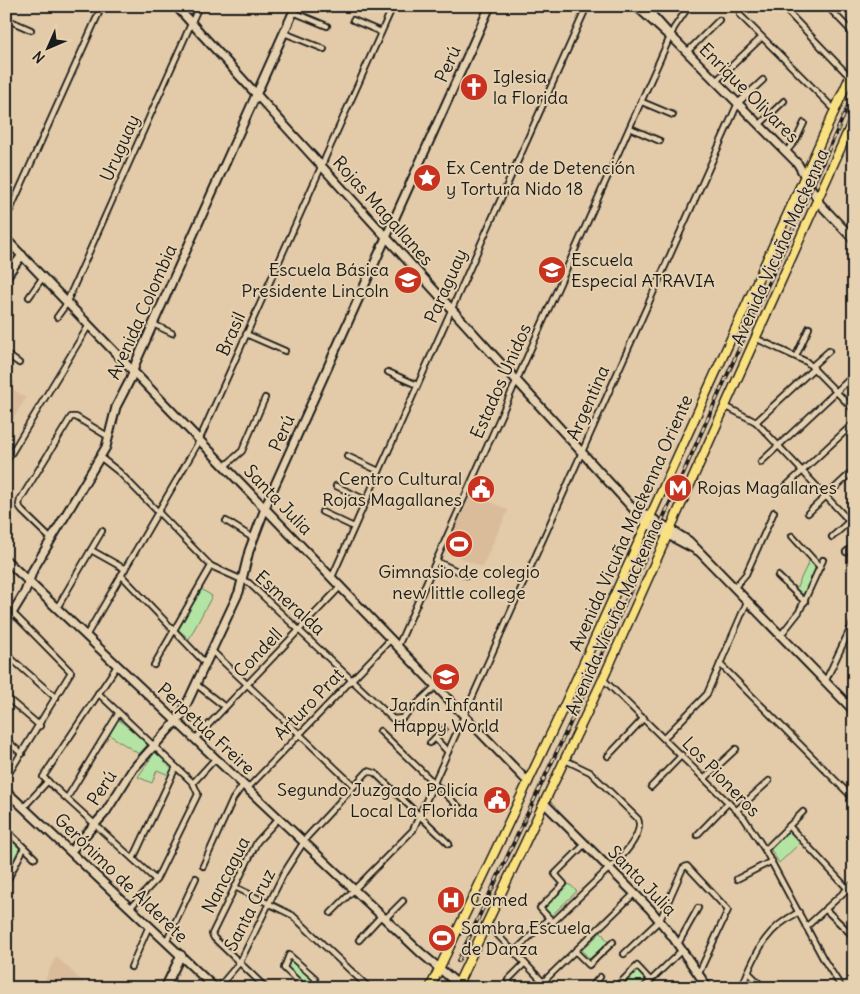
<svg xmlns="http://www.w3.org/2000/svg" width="860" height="994" font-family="Delius,sans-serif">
	<rect width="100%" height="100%" fill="#e3caa8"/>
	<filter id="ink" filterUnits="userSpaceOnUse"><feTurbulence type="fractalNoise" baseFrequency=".02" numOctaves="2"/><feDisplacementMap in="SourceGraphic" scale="10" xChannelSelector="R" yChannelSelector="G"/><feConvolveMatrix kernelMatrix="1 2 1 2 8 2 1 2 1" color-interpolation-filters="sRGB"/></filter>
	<g filter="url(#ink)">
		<g fill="#dabc9b">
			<path d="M6,385L26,398L6,430Z"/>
			<path d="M471,493L508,510L482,567L446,551Z"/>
			<path d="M56,956L89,988H41Z"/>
		</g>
		<g fill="#b4e4a3" stroke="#688060">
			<path d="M810,559L818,567L804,597L796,589Z"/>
			<path d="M201,589L212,596L189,639L178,629Z"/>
			<path d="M118,719L148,744L139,754L108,734Z"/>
			<path d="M155,752L173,767L169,775L157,770L152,783L138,777Z"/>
			<path d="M789,830L801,842L779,863L770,848Z"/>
			<path d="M6,834L20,847L8,871L6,869Z"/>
			<path d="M569,884L577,891L551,916L544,909Z"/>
			<path d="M601,932L608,942L589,959L582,950Z"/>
			<path d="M292,958L314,980L313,987L309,988L286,968Z"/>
			<path d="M637,969L648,980L639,988H617Z"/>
		</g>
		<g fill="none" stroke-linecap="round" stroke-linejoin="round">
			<defs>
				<g id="street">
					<path d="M744,6L740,11V15L835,110"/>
					<path d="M782,6L850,77"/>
					<path d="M827,6L854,34"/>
					<path d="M293,12L327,26"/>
					<path d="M6,19L31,30"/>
					<path d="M353,20L381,32"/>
					<path d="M284,33L324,49"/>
					<path d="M687,52L719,20"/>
					<path d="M716,81L761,38"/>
					<path d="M642,102L673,115"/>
					<path d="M759,125L784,101"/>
					<path d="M630,128L660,141"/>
					<path d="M786,152L796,140L804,123"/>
					<path d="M6,219L102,6"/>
					<path d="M29,297L43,277"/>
					<path d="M57,317L65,306L199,6"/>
					<path d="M153,324L172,333"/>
					<path d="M246,334L285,351"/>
					<path d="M755,338L807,362L854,410"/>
					<path d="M6,354L19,363"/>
					<path d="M796,356L809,328"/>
					<path d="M812,366L829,351"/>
					<path d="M388,372L417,385"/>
					<path d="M6,381L9,383"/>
					<path d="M725,406L756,422L854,526"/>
					<path d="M756,422L814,368"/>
					<path d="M347,456L379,471"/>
					<path d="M100,457L119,472L211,566L249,583L393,719L402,718L436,686"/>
					<path d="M6,462L89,325"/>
					<path d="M761,462L854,375"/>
					<path d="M225,466L242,451L265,398"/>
					<path d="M336,486L366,500"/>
					<path d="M784,488L854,423"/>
					<path d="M322,512L354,527"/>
					<path d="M808,513L854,470"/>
					<path d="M226,521L253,538"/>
					<path d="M792,536L820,567"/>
					<path d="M832,537L854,517"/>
					<path d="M51,539L22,511L19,505L20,500L71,417H76L109,437"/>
					<path d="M91,550L125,569"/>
					<path d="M846,552L854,545"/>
					<path d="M436,561L466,575"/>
					<path d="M121,575L206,664"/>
					<path d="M778,576L805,602"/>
					<path d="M332,577L587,6"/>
					<path d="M734,588L746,574L774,512"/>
					<path d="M6,606L71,672L6,778"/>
					<path d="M57,608L102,531"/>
					<path d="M86,636L197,445L393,6"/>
					<path d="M780,636L799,612L823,560"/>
					<path d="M398,646L674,28L689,6"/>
					<path d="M212,651L354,786"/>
					<path d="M6,654L56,698"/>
					<path d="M720,664L854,799"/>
					<path d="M154,665L211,566"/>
					<path d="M117,666L43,777L156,880"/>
					<path d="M603,679L744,818L765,850L824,960L842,988"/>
					<path d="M825,682L854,621"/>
					<path d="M197,685L225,707"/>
					<path d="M98,693L193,783L198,794L156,880L130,908"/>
					<path d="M6,697L40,726"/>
					<path d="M380,731L464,812"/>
					<path d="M435,738L448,752"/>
					<path d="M664,738L707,694L747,602"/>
					<path d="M195,739L341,586"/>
					<path d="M6,740L22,754"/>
					<path d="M430,743L444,729"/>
					<path d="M608,756L644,718"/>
					<path d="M705,778L736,749"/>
					<path d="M193,783L215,759"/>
					<path d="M651,787L682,755"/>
					<path d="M247,789L391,639"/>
					<path d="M67,798L118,714"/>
					<path d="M24,807L48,781"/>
					<path d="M737,810L769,781"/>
					<path d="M789,826L847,888"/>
					<path d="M6,830L35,858"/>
					<path d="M697,835L729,802"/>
					<path d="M765,850L803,812"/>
					<path d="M133,859L176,767"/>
					<path d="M203,866L233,799L243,785"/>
					<path d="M737,879L772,861"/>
					<path d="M6,883L24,848"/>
					<path d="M235,887L292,915L369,988"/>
					<path d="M825,909L854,937"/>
					<path d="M331,913L413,830L734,112L738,103L763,80"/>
					<path d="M549,918L540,908L564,884L555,874L585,844"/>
					<path d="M385,919L403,901"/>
					<path d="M487,924L549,988"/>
					<path d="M806,927L854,883"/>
					<path d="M359,940L382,915"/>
					<path d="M166,942L196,878"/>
					<path d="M678,944L698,908"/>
					<path d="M575,951L589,965L613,942"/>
					<path d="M514,952L549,918L553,922L622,856C629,848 643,831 638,819L590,772L565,760"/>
					<path d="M624,954L660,920L683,868L687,866L728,910L698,975"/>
					<path d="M131,967L149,926"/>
					<path d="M748,972L764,988"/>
					<path d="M543,982L635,893"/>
					<path d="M218,988L240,962L284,873L307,837L368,771L375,773L449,844"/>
					<path d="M266,988L214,938L212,934L257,842L279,818"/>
					<path d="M305,988L284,968L289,955L315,978L316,988"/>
					<path d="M513,988L508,980L525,963"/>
					<path d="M590,988L600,977"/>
					<path d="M615,988L637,966L650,980"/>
					<path d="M643,988L682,950"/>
					<path d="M741,988C757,953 762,931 799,912"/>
				</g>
				<g id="secondary">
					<path d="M176,6L647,524L698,551"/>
					<path d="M636,6L668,35"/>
					<path d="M644,6L671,36L798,164L820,204L854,240"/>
					<path d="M6,239L528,782"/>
					<path d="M6,277L22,255"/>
					<path d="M637,509L689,541L854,711"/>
					<path d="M6,560L421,953L458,984"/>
					<path d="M6,623L25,592L33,570L106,447L116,407L131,378L136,362L296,6"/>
					<path d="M6,791L215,988"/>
					<path d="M544,803L650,909L672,936L708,988"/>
					<path d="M71,851L105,813L133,769L181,716L239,592L249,551L269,498L490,6"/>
					<path d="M165,988L181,955"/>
				</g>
				<g id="primary">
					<path d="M430,988L565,704L854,68"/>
					<path d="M456,988L603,679L854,118"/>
				</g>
			</defs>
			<use href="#street" stroke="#1c1c1c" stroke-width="8"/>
			<use href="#secondary" stroke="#1c1c1c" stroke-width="11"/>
			<use href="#primary" stroke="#1c1c1c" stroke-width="11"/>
			<use href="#street" stroke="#e6d2b0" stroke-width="4.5"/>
			<use href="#secondary" stroke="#e6d2b0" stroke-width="7"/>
			<use href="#primary" stroke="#fae180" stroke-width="8"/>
			<defs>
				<path id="rail" d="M458,961L584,694L854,93"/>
			</defs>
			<use href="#rail" stroke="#1c1c1c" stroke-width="4"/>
			<use href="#rail" stroke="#e6d2b0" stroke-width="2" stroke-dasharray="5.5" stroke-linecap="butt"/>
		</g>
	</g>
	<defs>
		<symbol id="church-disc" viewBox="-11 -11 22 22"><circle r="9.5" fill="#c8321e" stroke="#e6d2b0"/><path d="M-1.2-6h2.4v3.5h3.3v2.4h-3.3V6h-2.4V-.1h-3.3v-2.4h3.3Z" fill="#fff"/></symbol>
		<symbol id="sight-disc" viewBox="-11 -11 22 22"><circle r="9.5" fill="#c8321e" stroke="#e6d2b0"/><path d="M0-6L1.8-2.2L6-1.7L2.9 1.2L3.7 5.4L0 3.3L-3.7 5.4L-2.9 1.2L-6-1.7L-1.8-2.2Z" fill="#fff"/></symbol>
		<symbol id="school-disc" viewBox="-11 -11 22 22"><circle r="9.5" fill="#c8321e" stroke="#e6d2b0"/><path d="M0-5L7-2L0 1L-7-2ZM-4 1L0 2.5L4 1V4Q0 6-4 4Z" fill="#fff"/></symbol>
		<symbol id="metro-disc" viewBox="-11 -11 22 22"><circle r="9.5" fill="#c8321e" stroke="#e6d2b0"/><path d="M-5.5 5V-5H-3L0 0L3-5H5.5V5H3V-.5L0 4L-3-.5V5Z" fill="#fff"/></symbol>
		<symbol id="civic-disc" viewBox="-11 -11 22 22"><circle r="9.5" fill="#c8321e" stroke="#e6d2b0"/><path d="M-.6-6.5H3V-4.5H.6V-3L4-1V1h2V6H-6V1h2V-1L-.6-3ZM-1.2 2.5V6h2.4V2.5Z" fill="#fff"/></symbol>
		<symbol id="stadium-disc" viewBox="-11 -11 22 22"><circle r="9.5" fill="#c8321e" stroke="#e6d2b0"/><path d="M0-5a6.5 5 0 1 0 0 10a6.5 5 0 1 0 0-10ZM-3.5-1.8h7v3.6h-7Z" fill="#fff"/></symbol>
		<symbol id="hospital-disc" viewBox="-11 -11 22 22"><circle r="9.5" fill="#c8321e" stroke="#e6d2b0"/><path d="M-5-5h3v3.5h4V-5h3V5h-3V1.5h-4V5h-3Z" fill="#fff"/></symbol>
	</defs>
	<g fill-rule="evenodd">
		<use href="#church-disc" x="458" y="71" width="32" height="32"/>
		<use href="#sight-disc" x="411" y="162" width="32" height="32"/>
		<use href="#school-disc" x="536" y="254" width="32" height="32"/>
		<use href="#school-disc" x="392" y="264" width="32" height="32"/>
		<use href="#metro-disc" x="662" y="472" width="32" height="32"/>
		<use href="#civic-disc" x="465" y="473" width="32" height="32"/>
		<use href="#stadium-disc" x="443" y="528" width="32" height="32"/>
		<use href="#school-disc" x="430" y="661" width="32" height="32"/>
		<use href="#civic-disc" x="481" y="784" width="32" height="32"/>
		<use href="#hospital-disc" x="435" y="884" width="32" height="32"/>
		<use href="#stadium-disc" x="426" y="922" width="32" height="32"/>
	</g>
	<g text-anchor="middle" stroke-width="4" stroke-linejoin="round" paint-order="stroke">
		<g font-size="18" fill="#1c1c1c" stroke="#e6d2b0">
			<text transform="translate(448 64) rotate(-66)" y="6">Perú</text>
			<text transform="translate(749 93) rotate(45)" y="6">Enrique Olivares</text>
			<text transform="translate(120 148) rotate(-66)" y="6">Uruguay</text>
			<text transform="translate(383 211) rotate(48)" y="6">Rojas Magallanes</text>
			<text transform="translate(780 247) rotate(-66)" y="6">Avenida Vicuña Mackenna</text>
			<text transform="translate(446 286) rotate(-66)" y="6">Paraguay</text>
			<text transform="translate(142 312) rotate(-66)" y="6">Avenida Colombia</text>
			<text transform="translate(231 334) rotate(-66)" y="6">Brasil</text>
			<text transform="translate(501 381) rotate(-66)" y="6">Estados Unidos</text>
			<text transform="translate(588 403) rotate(-66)" y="6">Argentina</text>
			<text transform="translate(282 433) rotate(-66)" y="6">Perú</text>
			<text transform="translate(278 500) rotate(46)" y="6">Santa Julia</text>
			<text transform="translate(631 523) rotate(-66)" y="6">Avenida Vicuña Mackenna Oriente</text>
			<text transform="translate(290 603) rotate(42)" y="6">Esmeralda</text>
			<text transform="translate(614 617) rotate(-66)" y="6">Avenida Vicuña Mackenna</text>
			<text transform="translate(258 653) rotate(-46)" y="6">Condell</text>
			<text transform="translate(309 704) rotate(-46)" y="6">Arturo Prat</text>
			<text transform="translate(206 729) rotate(43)" y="6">Perpetua Freire</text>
			<text transform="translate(721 777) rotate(46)" y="6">Los Pioneros</text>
			<text transform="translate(102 788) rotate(-57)" y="6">Perú</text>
			<text transform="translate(226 875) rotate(-63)" y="6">Nancagua</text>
			<text transform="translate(121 878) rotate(44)" y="6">Gerónimo de Alderete</text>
			<text transform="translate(642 881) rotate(46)" y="6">Santa Julia</text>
			<text transform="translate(250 910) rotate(-63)" y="6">Santa Cruz</text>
		</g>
		<g font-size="18" fill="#1c1c1c" stroke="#e6d2b0" text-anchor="start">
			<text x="493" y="83">Iglesia<tspan x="493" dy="21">la Florida</tspan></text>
			<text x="446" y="174">Ex Centro de Detención<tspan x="446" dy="21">y Tortura Nido 18</tspan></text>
			<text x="571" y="266">Escuela<tspan x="571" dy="21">Especial ATRAVIA</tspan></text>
			<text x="389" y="276" text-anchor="end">Escuela Básica<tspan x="389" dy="21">Presidente Lincoln</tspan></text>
			<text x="462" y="485" text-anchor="end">Centro Cultural<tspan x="462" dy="21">Rojas Magallanes</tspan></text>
			<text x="697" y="494">Rojas Magallanes</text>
			<text x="459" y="578" text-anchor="middle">Gimnasio de colegio<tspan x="459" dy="21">new little college</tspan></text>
			<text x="446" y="711" text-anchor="middle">Jardín Infantil<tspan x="446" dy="21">Happy World</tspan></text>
			<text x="478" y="796" text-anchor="end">Segundo Juzgado Policía<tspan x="478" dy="21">Local La Florida</tspan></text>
			<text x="470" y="906">Comed</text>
			<text x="461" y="934">Sambra Escuela<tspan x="461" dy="21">de Danza</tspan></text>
		</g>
	</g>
	<rect width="860" height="994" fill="none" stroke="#e6d2b0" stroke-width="25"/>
	<rect x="12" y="12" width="835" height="969" fill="none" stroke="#1c1c1c" stroke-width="2" filter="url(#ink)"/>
	<g transform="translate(48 48) rotate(225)" stroke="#e6d2b0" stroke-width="4" paint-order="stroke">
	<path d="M0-4L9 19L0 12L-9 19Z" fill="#1c1c1c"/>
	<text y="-8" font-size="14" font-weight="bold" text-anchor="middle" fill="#1c1c1c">N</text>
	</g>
</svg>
